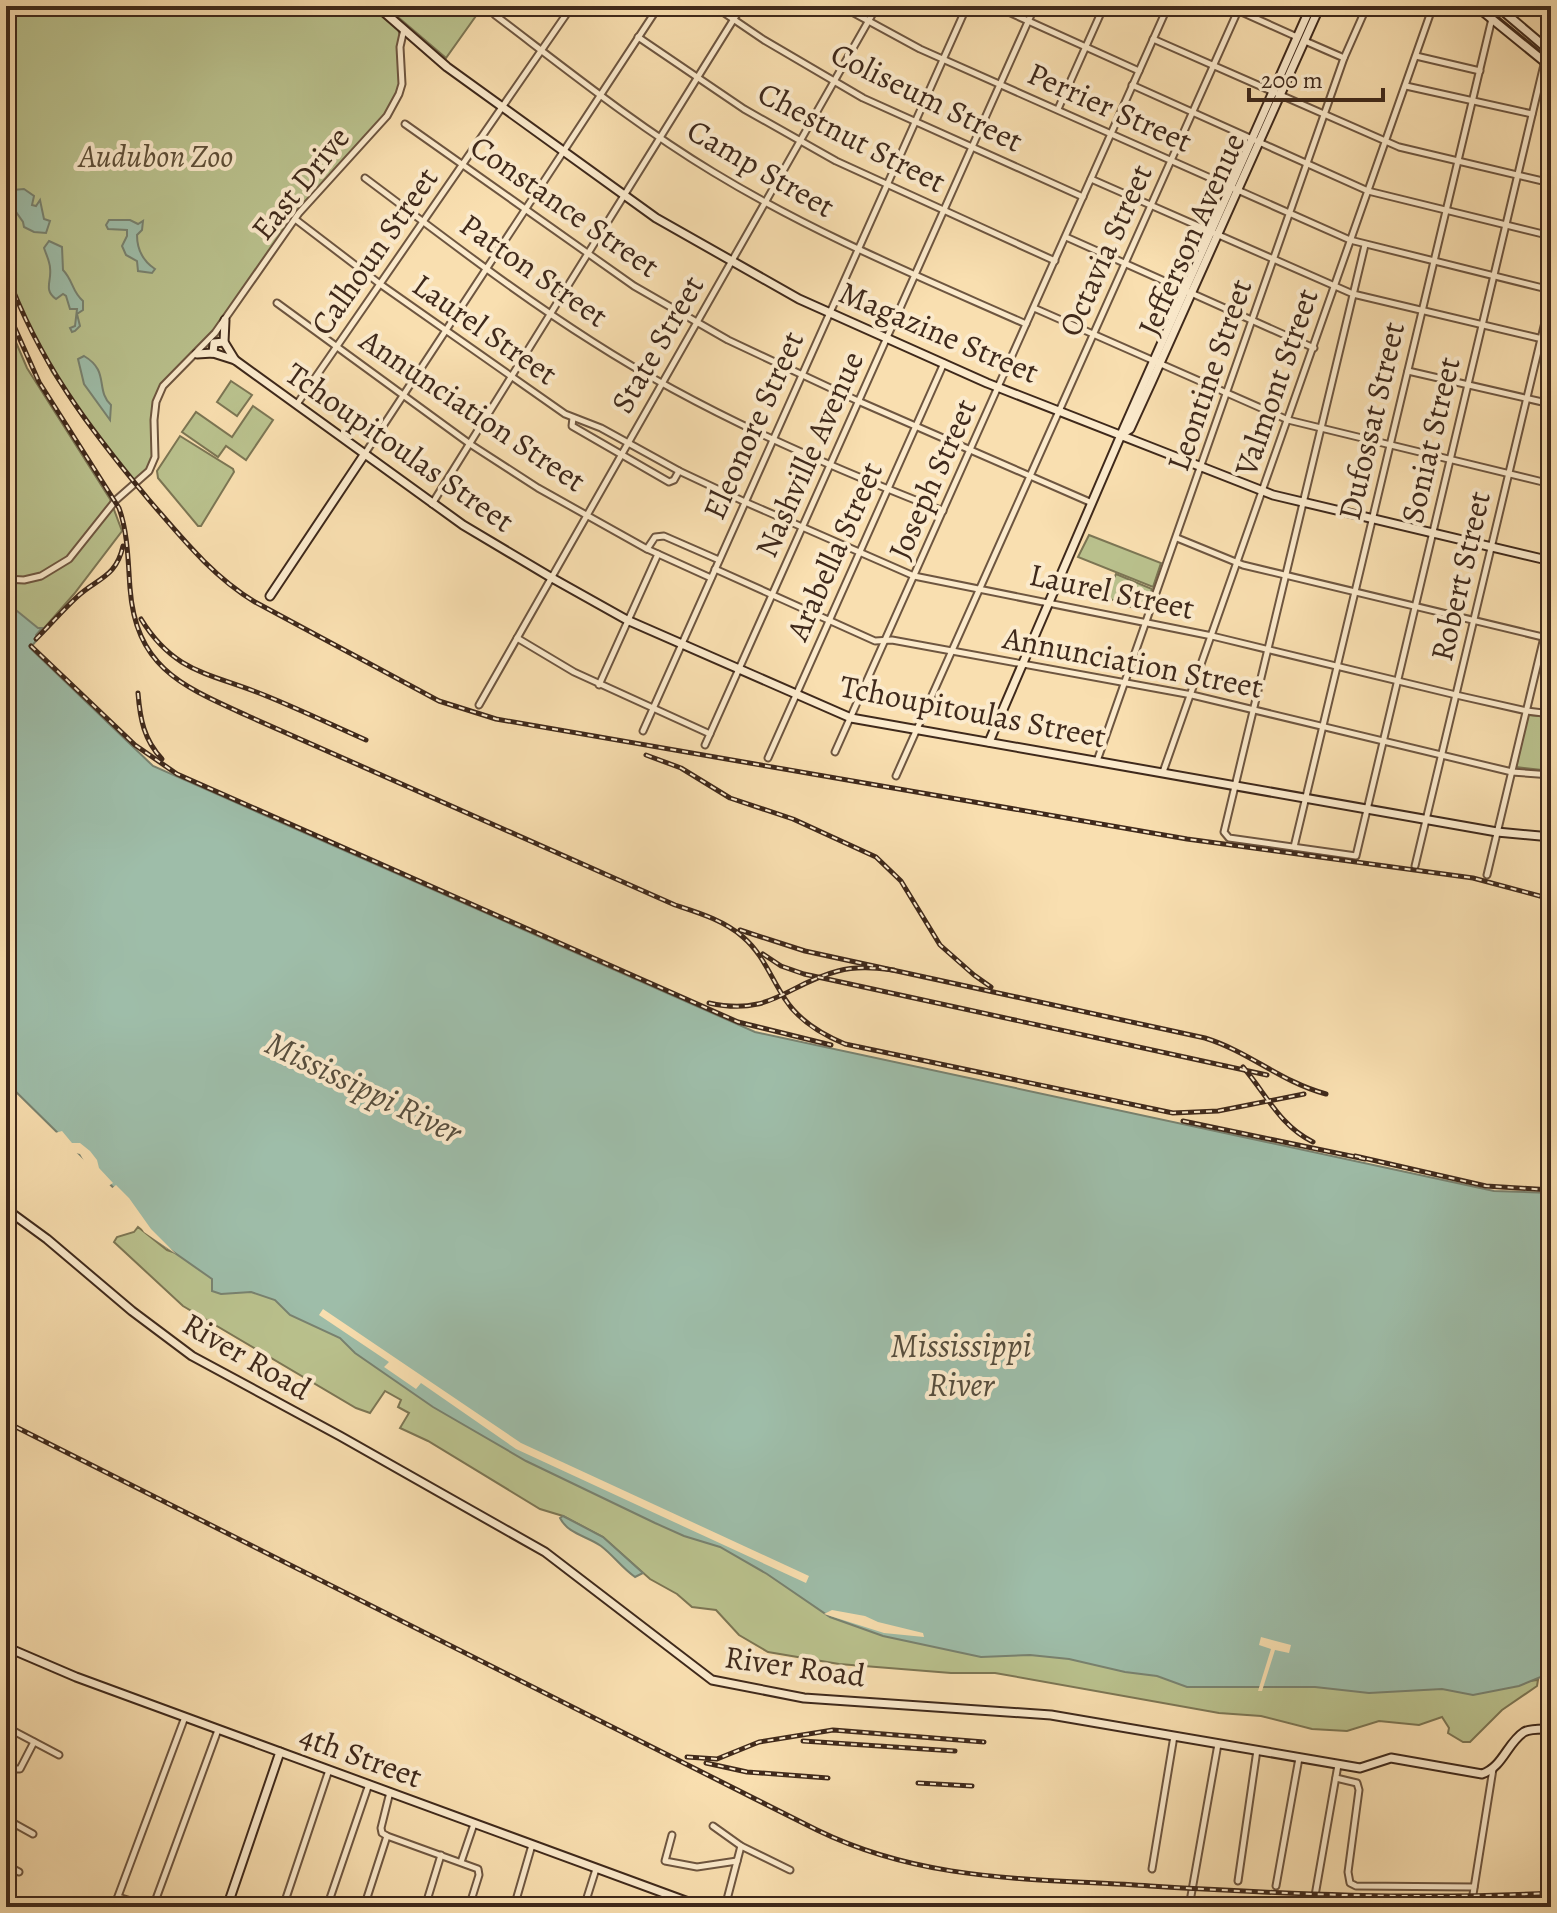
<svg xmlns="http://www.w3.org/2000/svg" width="1557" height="1913" font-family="Alegreya,serif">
	<rect width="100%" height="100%" fill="#f9dfb0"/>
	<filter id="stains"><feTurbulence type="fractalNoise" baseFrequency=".0025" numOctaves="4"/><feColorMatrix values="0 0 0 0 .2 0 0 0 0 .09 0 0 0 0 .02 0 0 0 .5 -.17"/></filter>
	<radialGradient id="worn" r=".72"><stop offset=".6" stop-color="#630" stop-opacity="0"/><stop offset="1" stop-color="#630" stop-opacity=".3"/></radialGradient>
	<g fill="#bac28e" stroke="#7c7654" stroke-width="2">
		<path d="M6,6H371L398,29L401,39L402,84L387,116L295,219L209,340L173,374L156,402L155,457L149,471L135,483L84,420L52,372L24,317L6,272Z"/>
		<path d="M385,6H483L446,58Z"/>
		<path d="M6,319L27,368L110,499L122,531L74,594L39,634L6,623Z"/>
		<path d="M231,381L252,395L237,416L217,402Z"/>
		<path d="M253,406L273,420L246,460L226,446L218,457L182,432L196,412L232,437Z"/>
		<path d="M180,436L233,469L234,472L201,526H198L158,478L157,471Z"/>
		<path d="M1089,535L1161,563L1153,587L1078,557Z"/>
		<path d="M1116,574L1152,589L1144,612L1105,597Z"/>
		<path d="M1528,715L1551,717V771L1516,767Z"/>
		<path d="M138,1227L167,1250L1474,1687L1538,1680L1537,1686L1502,1710L1470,1742H1463L1448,1733L1449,1728L1442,1717L1419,1725L1379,1721L1347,1731L1312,1729L1261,1716L1219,1713L995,1673H951L839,1664L768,1652L739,1635L716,1610L692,1607L677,1594L650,1579L603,1537L563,1516L540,1509L428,1441L400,1428L409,1413L398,1407L401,1400L385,1391L370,1413L356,1408L183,1306L114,1242L117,1237L134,1232Z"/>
	</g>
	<g fill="#9ebda9" stroke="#788270" stroke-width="2">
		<path d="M24,189L34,196L32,205L36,206L40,200L44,219L50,221L46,233L34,232L24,227L23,222L7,199L13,190Z"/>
		<path d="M109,220H130L138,224L143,221L142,230L137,235C137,250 143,261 155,269L152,273L138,271L137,261L126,255L122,246L127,236V230L108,229L106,225Z"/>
		<path d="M49,241L62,247L63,270C73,280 72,292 83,301V310L77,314L80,326L75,331L72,332L70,328L75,326L77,309H70L66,296L63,294L56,299C43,290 52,281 50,268C50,262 46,254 44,248Z"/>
		<path d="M84,356C110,371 95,390 111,405L110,420L84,384L78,359Z"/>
		<path d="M6,602L38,628H42L36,635L37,640L30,648L153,766L755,1032L1494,1191L1551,1193V1676H1543L1519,1686L1473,1695L1442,1689L1369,1693L1315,1687H1187L1157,1676L1125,1672L1069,1659L1030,1655L981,1657L883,1636L830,1617L767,1574L720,1547L684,1536L655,1523L526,1461L433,1407L355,1353L340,1338L290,1315L275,1300L251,1292L221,1294L212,1291V1279L155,1239L132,1206L6,1082Z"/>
		<path d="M563,1516L603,1537L643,1573L635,1577C622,1568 614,1556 601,1546C587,1536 568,1534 560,1518Z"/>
	</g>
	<g fill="#f9dfb0">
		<path d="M62,1131L72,1143H80L90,1151L97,1160L99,1168L113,1183L107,1187L88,1168L80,1154L71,1152L56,1136L55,1133Z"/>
		<path d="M116,1185L129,1198L151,1229L176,1254L144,1232L129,1208L110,1190Z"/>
		<path d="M323,1309L521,1443L809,1576L806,1583L516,1449L421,1383L416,1389L387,1369L384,1367L389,1362L319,1315Z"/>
		<path d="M832,1610L865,1616L878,1622L923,1633L924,1637L884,1633L824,1614Z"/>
		<path d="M1261,1637L1291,1645L1289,1653L1275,1650L1262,1691H1258L1271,1649L1259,1645Z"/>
	</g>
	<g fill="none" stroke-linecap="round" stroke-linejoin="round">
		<defs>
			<g id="street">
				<path d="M714,6L764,40L863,98L1083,197"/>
				<path d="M841,6L920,49L1350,240L1551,290"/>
				<path d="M995,6L1139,71"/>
				<path d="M1228,6L1297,37"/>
				<path d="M495,15C566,69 637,126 713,172C813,233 920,277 1026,324"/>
				<path d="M638,37L744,109L836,161L1055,261"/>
				<path d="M1153,39L1399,147L1551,183"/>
				<path d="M1305,41L1344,58"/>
				<path d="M1416,56L1480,71"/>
				<path d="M1132,85L1368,191L1551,236"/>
				<path d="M1406,86L1532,114"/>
				<path d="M1058,109L1104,6"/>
				<path d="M405,124L634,286L728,340L858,401L1092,503"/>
				<path d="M365,178C440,234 514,292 593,342C702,412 823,464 943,511"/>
				<path d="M1091,179L1353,294L1551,341"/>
				<path d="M295,219L380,284L565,414L601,428L679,471L745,502L914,576L1212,636L1456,695L1527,711L1551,714"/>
				<path d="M1066,237L1314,348"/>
				<path d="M1365,245L1224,832L1229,838L1356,856L1551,35"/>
				<path d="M277,303L470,444L538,488L647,549L655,537L664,536L719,560"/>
				<path d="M1034,308L1288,420L1551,484"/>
				<path d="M1408,371L1551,404"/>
				<path d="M297,404L572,6"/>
				<path d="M573,418L572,426L669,482L674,480L679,471"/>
				<path d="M364,455L659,6"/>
				<path d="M432,504L742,6"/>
				<path d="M1177,538L1243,565L1551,639"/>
				<path d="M647,549L711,578"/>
				<path d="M715,569L875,641L892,640L1192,695L1512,772L1551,775"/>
				<path d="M6,579L24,580L41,576L69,559L116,500L149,471L155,457L154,420L156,402L163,386L215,333L299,213L387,116L399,94L402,84L400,47L404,29"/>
				<path d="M517,638L574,672L710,734"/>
				<path d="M599,685L658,554"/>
				<path d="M479,705L877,6"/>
				<path d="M643,731L967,6"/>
				<path d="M705,745L1035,6"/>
				<path d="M835,752L1168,6"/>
				<path d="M768,758L944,363"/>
				<path d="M1097,761L1344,58L1367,6"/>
				<path d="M1163,772L1433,6"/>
				<path d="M896,776L1240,6"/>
				<path d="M1294,847L1495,6"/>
				<path d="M1415,866L1551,297"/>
				<path d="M1487,875L1551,608"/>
				<path d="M6,1727L59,1755"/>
				<path d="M15,1769H20L34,1742"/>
				<path d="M1336,1778L1357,1783L1359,1790L1348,1872L1350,1883L1356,1886L1474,1887"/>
				<path d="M6,1819L33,1834"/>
				<path d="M713,1826L741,1846L790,1870"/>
				<path d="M672,1835L665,1861L697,1867L737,1861"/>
				<path d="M387,1836L478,1869L479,1875L469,1907"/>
				<path d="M461,1862L474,1824"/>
				<path d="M6,1865L19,1872"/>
				<path d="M1152,1869L1174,1736"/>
				<path d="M1238,1881L1257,1750"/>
				<path d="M1276,1886L1299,1758"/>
				<path d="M118,1897L150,1907"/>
				<path d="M114,1907L185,1717"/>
				<path d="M153,1907L218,1730"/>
				<path d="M283,1907L329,1770"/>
				<path d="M327,1907L369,1784"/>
				<path d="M364,1907L387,1836L382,1833L381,1828L390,1792"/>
				<path d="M425,1907L441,1855"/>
				<path d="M514,1907L532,1845"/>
				<path d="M584,1907L596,1869"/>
				<path d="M725,1907L741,1846"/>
				<path d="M1053,1907L1054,1901"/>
				<path d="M1189,1907L1218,1744"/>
				<path d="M1313,1907L1338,1765"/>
				<path d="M1471,1907L1493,1769"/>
			</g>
			<g id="secondary">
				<path d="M377,6L447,67L656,218L799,299L987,383L1273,495L1551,561"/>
				<path d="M1476,6L1551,67"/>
				<path d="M1497,6L1551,52"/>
				<path d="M225,320L224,342L235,360"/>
				<path d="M213,353L214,343L224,342"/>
				<path d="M197,354L213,353L235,360L463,525L552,578L627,620L851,718L1497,832L1551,837"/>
				<path d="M1122,434L1130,429L1152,381L1320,6"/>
				<path d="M270,596L364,455"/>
				<path d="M989,742L1124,428L1311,6"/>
				<path d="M6,1209L47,1239L132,1311L192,1356L340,1436L545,1552L712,1680L804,1698L1051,1715L1360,1768L1391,1758L1482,1774C1503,1767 1507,1743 1524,1732C1531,1728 1543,1729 1551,1729"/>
				<path d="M6,1647L76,1677L702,1907"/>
				<path d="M227,1907L280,1752"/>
			</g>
		</defs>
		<use href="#street" stroke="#6e5640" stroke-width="9"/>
		<use href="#secondary" stroke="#3f291b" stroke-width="11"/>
		<use href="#street" stroke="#fbeacc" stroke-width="5"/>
		<use href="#secondary" stroke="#fbeacc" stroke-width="7"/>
		<path stroke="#3f291b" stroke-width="2" d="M1485,6L1551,60"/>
		<defs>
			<g id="rail">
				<path d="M6,272C39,362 88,427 149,500C182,538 212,576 255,602L439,701L496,719L1187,839L1473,878L1551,899"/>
				<path d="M6,308L39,382L119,508C128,533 128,562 130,588C136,668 182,686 248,716L675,905C699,913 723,920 743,937C763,954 771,978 785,999C799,1021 821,1034 845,1044L1173,1113L1218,1111L1304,1094"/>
				<path d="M141,619C175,674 211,673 264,695C299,709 332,725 366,740"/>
				<path d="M36,639C50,625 63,610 77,597C97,578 116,578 123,546"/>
				<path d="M31,646L135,745L177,774L738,1022L831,1045"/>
				<path d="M138,693C140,719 144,740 162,759"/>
				<path d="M646,755L681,768L730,798L793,819L876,857L901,881L940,945L974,975L991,987"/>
				<path d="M740,930L805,951L1205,1038C1250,1052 1279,1081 1326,1094"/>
				<path d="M763,954L781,966L804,974L1267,1075"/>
				<path d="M709,1003C771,1017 787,984 838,971C857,966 875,968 894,970"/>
				<path d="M1243,1067C1267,1095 1279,1125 1313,1142"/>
				<path d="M1183,1121L1365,1159"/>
				<path d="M1355,1156L1486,1186L1551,1190"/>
				<path d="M6,1422L817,1830C926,1883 1033,1878 1150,1886C1284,1894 1417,1900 1551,1893"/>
				<path d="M803,1741L955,1751"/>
				<path d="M687,1757L717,1759L759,1742L833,1730L984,1742"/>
				<path d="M706,1763L747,1772L828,1778"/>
				<path d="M918,1783L972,1786"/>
			</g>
		</defs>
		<use href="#rail" stroke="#3f291b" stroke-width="5"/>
		<use href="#rail" stroke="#fbeacc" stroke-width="2" stroke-dasharray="6" stroke-linecap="butt"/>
	</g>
	<g text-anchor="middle" stroke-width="8" stroke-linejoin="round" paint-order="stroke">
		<g font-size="32" fill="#3f291b" stroke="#fbeacc">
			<text transform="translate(927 97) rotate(26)" y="11">Coliseum Street</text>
			<text transform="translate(1110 107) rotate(24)" y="11">Perrier Street</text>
			<text transform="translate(852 137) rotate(27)" y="11">Chestnut Street</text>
			<text transform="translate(761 168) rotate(30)" y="11">Camp Street</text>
			<text transform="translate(300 183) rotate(-51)" y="11">East Drive</text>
			<text transform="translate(565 206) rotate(35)" y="11">Constance Street</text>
			<text transform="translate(1191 234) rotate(-66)" y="11">Jefferson Avenue</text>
			<text transform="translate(1105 250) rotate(-66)" y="11">Octavia Street</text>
			<text transform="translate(374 251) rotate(-55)" y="11">Calhoun Street</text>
			<text transform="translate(534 270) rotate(35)" y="11">Patton Street</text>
			<text transform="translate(485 329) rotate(35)" y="11">Laurel Street</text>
			<text transform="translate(939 332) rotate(23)" y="11">Magazine Street</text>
			<text transform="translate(657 344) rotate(-60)" y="11">State Street</text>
			<text transform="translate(1209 375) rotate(-71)" y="11">Leontine Street</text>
			<text transform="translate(1276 382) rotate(-71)" y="11">Valmont Street</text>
			<text transform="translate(473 410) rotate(34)" y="11">Annunciation Street</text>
			<text transform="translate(1371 421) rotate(-77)" y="11">Dufossat Street</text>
			<text transform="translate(753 425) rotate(-66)" y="11">Eleonore Street</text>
			<text transform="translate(1430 440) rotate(-77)" y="11">Soniat Street</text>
			<text transform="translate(400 447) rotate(35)" y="11">Tchoupitoulas Street</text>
			<text transform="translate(809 454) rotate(-66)" y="11">Nashville Avenue</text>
			<text transform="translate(932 479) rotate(-66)" y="11">Joseph Street</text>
			<text transform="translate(834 551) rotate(-66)" y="11">Arabella Street</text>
			<text transform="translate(1460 576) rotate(-77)" y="11">Robert Street</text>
			<text transform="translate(1112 591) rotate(12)" y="11">Laurel Street</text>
			<text transform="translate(1133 662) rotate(11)" y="11">Annunciation Street</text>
			<text transform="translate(973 711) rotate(11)" y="11">Tchoupitoulas Street</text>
			<text transform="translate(247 1356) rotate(30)" y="11">River Road</text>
			<text transform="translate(795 1666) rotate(8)" y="11">River Road</text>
			<text transform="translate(361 1756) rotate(20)" y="11">4th Street</text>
		</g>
		<g font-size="32" font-style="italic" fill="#5e4f38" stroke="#fbeacc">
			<text x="156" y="167">Audubon Zoo</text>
		</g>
		<g font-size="34" font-style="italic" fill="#574e3e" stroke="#fbeacc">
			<text transform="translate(364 1087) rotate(26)" y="12">Mississippi River</text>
			<text x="961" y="1357">Mississippi<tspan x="961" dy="39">River</tspan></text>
		</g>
	</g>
	<rect width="1557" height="1913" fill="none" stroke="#f9dfb0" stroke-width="32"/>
	<rect x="8" y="8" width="1541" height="1897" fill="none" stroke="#3f291b" stroke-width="4"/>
	<rect x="16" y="16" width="1525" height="1881" fill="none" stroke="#3f291b" stroke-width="2"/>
	<path d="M1249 88v12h134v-12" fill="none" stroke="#3f291b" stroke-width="4"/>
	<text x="1261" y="88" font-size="24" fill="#3f291b" stroke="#fbeacc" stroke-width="6" paint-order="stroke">200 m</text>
	<rect width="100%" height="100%" filter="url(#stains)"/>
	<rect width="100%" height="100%" fill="url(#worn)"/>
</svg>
